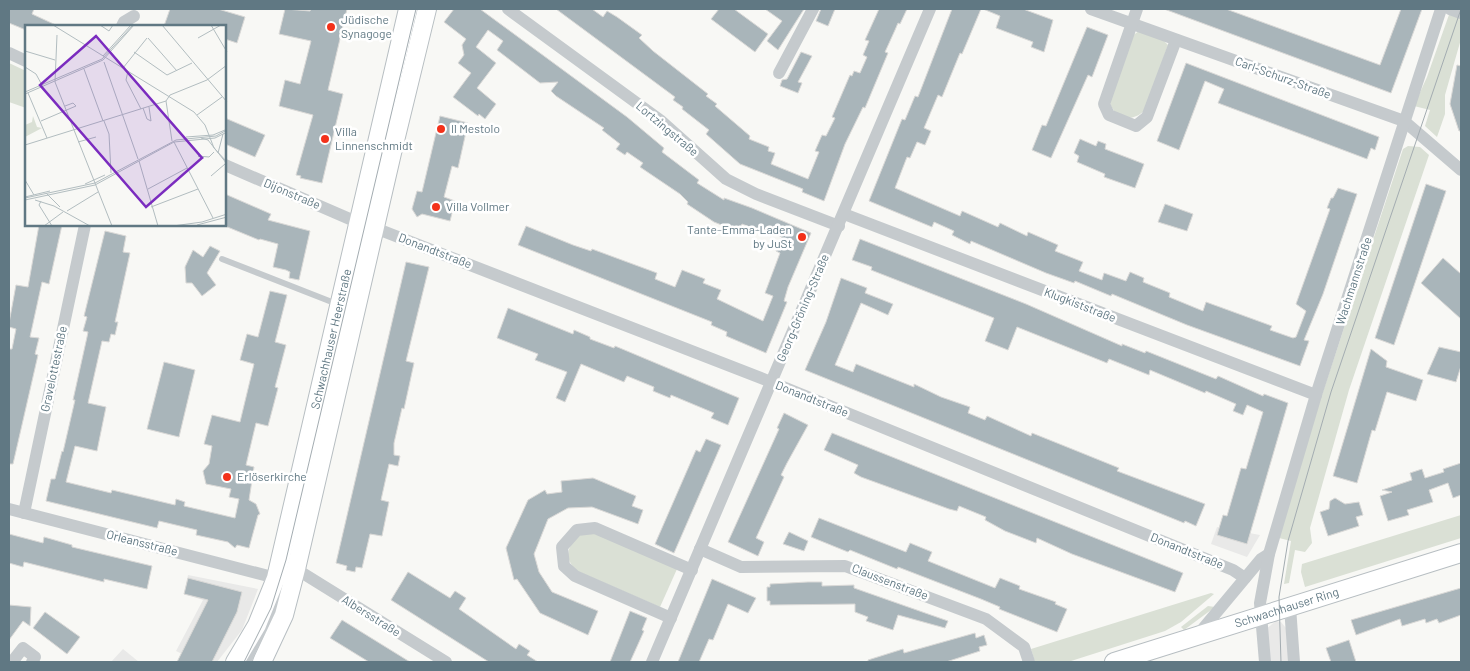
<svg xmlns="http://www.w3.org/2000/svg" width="1470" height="671" font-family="Barlow,sans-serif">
	<rect width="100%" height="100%" fill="#f8f8f5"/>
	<g fill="#e9e9e8">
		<path d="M1217,527L1260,535L1247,557L1211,544Z"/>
		<path d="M188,575L258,589L242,630L217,662H198L176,651L203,600L184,594Z"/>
		<path d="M1276,621L1281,622L1286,628L1289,662H1269L1266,629Z"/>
		<path d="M123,649L139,662H111Z"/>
	</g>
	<g fill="#dae0d5">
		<path d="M1451,9H1461V39L1445,95V114L1437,137L1425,126L1430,110L1414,106L1427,77Z"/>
		<path d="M1139,31L1164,41L1168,45L1145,110C1131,124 1113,119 1109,99L1132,36Z"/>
		<path d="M9,63L26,71V108L9,102Z"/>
		<path d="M1408,146L1420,147L1429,155L1349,390L1310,528L1312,543L1305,552L1295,550L1289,583L1284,584L1291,541L1279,538L1311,428L1403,149Z"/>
		<path d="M1461,515V538L1305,587L1301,572L1302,564Z"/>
		<path d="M590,533L600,535L677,569L660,607L577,571C563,558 567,546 580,534Z"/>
		<path d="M1211,593L1214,594L1181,622L1165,631L1068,662H1035L1031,649Z"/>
		<path d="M1208,606L1215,607L1184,630L1181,627Z"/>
	</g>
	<g fill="#a9b5ba" stroke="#dad9d7">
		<path d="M9,9H34L32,14L58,26H26V30L9,23Z"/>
		<path d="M170,9H218L245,17L237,43L225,39V26H164Z"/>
		<path d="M285,9L310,11L311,9H347L328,90L343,94L322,183L300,178L301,176L296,175L313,115L279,106L285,80L300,84L311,41L279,34Z"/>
		<path d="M454,9H480L627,117L664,148L662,152L699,180L697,183L724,200V198L752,208L811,233L788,287L784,301L787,302L766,353L726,336L727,332L711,325L712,322L518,245L526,226L573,245L591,251L592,249L657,273L655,279L675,287L682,270L705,279L703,283L721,290L717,299L763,321L773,296L765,293L780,253L776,251L782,237L761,228L760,231L742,224L739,232L714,222L687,204L688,202L680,194L640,167L643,163L627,152L625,155L616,149L620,144L602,130L604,128L556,96L551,91L558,82L540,83L497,50L503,41L488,30L476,47L496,63L477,88L496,104L485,119L479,114L478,116L453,97L471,73L458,63L464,55L462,45L466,39L444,22Z"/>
		<path d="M556,9H592L603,17L607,11L617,17L642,35L639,38L653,51L708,94L706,96L717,104L715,106L750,136L749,139L769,147L768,151L775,153L771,164L808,179L819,152L815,151L822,135L826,136L835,118L832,117L850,75L852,76L854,71L860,73L867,57L863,55L869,41L865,40L879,9H907L900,24L898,23L895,30L885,52L888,53L865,108L863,107L845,144L824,201L802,192L803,189L740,164L706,134L709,130L682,109L683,107L673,100L675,97Z"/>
		<path d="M719,9H734L768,34L755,52L711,19Z"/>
		<path d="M765,9H804L778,50L767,41L782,21Z"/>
		<path d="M821,9H835L828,26L816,21Z"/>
		<path d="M952,9H981L962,54L960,53L942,97L938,95L924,128L931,131L925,145L917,142L910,158L907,157L895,188L960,216L962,211L998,227L1000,223L1027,236L1028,232L1058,245L1055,251L1083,262L1079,271L1102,280L1104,273L1126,281L1130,272L1144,278L1143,282L1170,293L1169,297L1203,311L1206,302L1272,326L1270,330L1293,338L1296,337L1306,311L1296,304L1330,209L1327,208L1331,198H1333L1338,188L1357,194L1323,294L1304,340L1309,341L1300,366L1187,325L1112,294L1111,296L1075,281L1074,283L1046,273L971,241L970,244L952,235L954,231L934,222L932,227L869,201L902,119L905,120L915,96L918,97Z"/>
		<path d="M983,9H1023L1053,20L1044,52L1031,47L1033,42L996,28L1000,16Z"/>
		<path d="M1164,9H1226L1380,65L1401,9H1422L1391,93Z"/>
		<path d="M1087,27L1108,35L1092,77L1088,75L1051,158L1032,150L1042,125L1046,126Z"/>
		<path d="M801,52L812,56L798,82L802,83L798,93L780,86L782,80L787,79Z"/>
		<path d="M1186,63L1379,137L1375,150L1371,148L1367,159L1218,103L1224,89L1205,81L1179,150L1157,141Z"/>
		<path d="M1457,65L1461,66V131H1459L1450,104Z"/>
		<path d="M440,116L468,123L458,168L452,166L444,197L455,201L450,221L422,214L417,217L412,209L417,191L422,192Z"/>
		<path d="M225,118L265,135L255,157L225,144Z"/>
		<path d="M1080,139L1096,146L1098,141L1106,144L1105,149L1144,164L1135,188L1104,177L1105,174L1077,162L1079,156L1074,153Z"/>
		<path d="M1426,184L1446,191L1394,345L1375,338Z"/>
		<path d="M225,194L271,214L268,220L310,231L299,280L289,278L290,272L286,270L273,267L278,244L260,239L259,240L225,226Z"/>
		<path d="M1165,204L1193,214L1187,231L1158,222Z"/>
		<path d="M39,225H62L49,284L42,282L30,337L39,338L35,354L38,355L13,464H9V349H12L16,329L9,327V323L16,285L28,287Z"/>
		<path d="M105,231L126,236L123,252L130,253L115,322H118L115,335L111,334L109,342L102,341L88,403L106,407L97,451L75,446L66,482L111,493L112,490L175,505L176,499L185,502L184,506L235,518L239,499L229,497L231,489L206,484L203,471L209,464L212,446L204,444L212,415L240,422L254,364L240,360L247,334L258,337L270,291L287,295L275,342L286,345L275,387L278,388L268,426L256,423L246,465L254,467L249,500L256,504L260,514L258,515L249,548L237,545L235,548L228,542L196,535L197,530L159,521L157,528L46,501L51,479H55L62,451L63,452L75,400H73L87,337L88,332L83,331L87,317L84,316Z"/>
		<path d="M860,239L1026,304L1122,346V344L1145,353L1146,351L1216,379L1218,376L1263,396L1264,394L1288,403L1247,544L1217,535L1223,515L1227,516L1241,468L1246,469L1263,412L1247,405L1243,415L1233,411L1236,404L1206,391L1205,393L1150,370L1149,375L1109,359L1107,363L1017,327L1008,350L985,341L994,318L871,270L872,267L852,260Z"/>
		<path d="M210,246L220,251L207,273L216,285L202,296L192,283H186L185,267L193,250L203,257Z"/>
		<path d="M1443,258L1461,274V319L1421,283Z"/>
		<path d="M406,262L429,267L406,361L414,363L404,409L402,408L394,443V455L400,456L398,466L389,464L381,500L389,502L382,536L370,534L362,568L356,567L355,572L346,570L347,566L336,563Z"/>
		<path d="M841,278L867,288L865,293L893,304L888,315L861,303L835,365L853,372L856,364L914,387V384L941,397L970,407L968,413L985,420L987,416L1031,436L1032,433L1062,445L1119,468L1117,471L1205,504L1196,526L1185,521L1184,523L805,370L826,322Z"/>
		<path d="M508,308L573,334L574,330L590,337V339L614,348L615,346L739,398L728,425L711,418L714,413L671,395L670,398L653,391L654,387L627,376L624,382L581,364L565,402L556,398L567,372L535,360L538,354L497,338Z"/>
		<path d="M1439,347L1461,352V366L1456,382L1427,374Z"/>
		<path d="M1371,349L1387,361L1386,367L1423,380L1416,401L1387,392L1375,431L1372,430L1357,483L1333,476Z"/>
		<path d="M164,362L195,370L179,437L147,429Z"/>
		<path d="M784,413L808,425L787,463L781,475L784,477L756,538L764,542L758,556L728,542L779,429L777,428Z"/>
		<path d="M832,433L1183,573L1175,592L1072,554L1037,538L1036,543L1005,531L985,520L986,517L959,506L957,511L949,509L861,477L854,473L858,465L824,450Z"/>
		<path d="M706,439L721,445L674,553L655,544L696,450L700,452Z"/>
		<path d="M1461,463V495L1453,498L1448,483L1429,490L1433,502L1407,510L1409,515L1388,521L1380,496L1392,492L1382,490L1412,480L1410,473L1422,469L1425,478L1444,472L1443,469Z"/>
		<path d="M593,478L636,496L632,506L643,510L638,524L592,507L568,508L548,519L534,554L539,572L552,592L598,611L588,635L540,613L517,579L514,580L506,548L528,500L545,490L547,494L562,492L561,481Z"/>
		<path d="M1335,498L1345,504L1359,502L1363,515L1356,517L1359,526L1328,536L1320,512L1329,509L1330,501Z"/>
		<path d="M819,518L906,552L910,543L932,552L928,561L995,588L1000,578L1020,586L1019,589L1056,602L1055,604L1067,609L1057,632L999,609L1000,607L981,599L898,567L897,569L850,550L848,552L811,537Z"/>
		<path d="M789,532L808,541L804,551L783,544Z"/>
		<path d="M9,534L43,543L44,537L72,545V547L152,566L147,589L104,579V582L24,562L23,567L9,563Z"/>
		<path d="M408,572L450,598L455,591L466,598L459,609L516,649L519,644L530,651L527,655L538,662H489L391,600Z"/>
		<path d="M188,578L242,592L237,612L212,662H177L208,600L184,594Z"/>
		<path d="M712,579L756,598L748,613L728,604L713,640L709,639L699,662H678Z"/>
		<path d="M808,582H822V586L854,585V588L948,621L945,628L898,615L893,630L866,621L868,617L855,612V604L770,605V601H767V587H770V584Z"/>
		<path d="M1461,588V615L1439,623L1437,619L1426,623L1425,619L1402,626L1400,619L1356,635L1351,620Z"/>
		<path d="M9,605L31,607L30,626L23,621L9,640Z"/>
		<path d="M630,611L647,618L642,630L644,631L630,662H610Z"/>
		<path d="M45,612L80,637L67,654L33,628Z"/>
		<path d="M342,620L410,662H369L330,638Z"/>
		<path d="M975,633L976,638L984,635L987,645L979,647L980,651L946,662H868V660L903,649L904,653Z"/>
		<path d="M1349,640L1356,662H1331L1326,648Z"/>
	</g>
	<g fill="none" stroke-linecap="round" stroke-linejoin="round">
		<defs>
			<g id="secondary">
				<path id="s1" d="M235,662L257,625L276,578L408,9"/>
				<path d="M262,662L284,615L296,569L392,153L427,9"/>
				<path id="s2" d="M1114,662L1461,553"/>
			</g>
		</defs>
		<use href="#secondary" stroke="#b7bec2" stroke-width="20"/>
		<g stroke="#c5cacd" stroke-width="6">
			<path d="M222,259L337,304"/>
			<path d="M248,662L274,609L284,579"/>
		</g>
		<g stroke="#c5cacd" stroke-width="12">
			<path d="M508,9L660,120L726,179L756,194L839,226"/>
			<path d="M1091,9L1404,121L1461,170"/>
			<path d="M1137,9L1104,104L1109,115L1136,126L1147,117L1176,40"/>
			<path d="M1450,9L1461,13"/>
			<path d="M122,26L124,22L134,16"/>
			<path d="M9,53L26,61"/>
			<path d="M779,73L813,9"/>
			<path d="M225,165L359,223"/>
			<path d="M844,214L1316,395"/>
			<path d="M375,228L766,380L1233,570L1245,578"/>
			<path d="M9,509L276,578"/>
			<path d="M24,513L85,225"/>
			<path d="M700,549L741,567L845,566L986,619L1024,647L1029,662"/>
			<path d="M296,569L446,662"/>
			<path d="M1290,607L1294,662"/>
			<path d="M671,618L575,576L564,566L562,547L577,530L595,528L692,570"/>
			<path d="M1196,637L1261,559L1269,554"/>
			<path d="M12,662L23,648L35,657L32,662"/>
			<path d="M652,662L930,9"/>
			<path d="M1265,662L1260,603L1269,554L1316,395L1441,9"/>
		</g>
		<use href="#secondary" stroke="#fff" stroke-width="18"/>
		<g stroke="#a3acb1" stroke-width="1">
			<path d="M244,662L271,608L286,560L416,9"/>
			<path d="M1281,662L1279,597L1288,541L1331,392L1461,9"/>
		</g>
	</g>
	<g fill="#f3311a" stroke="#fff" stroke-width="2">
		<circle cx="331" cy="27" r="5"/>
		<circle cx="441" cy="129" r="5"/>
		<circle cx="325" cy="139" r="5"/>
		<circle cx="436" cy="207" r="5"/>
		<circle cx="802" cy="237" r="5"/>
		<circle cx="227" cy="477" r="5"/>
	</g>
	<g text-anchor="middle" stroke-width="5" stroke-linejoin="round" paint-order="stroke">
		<g font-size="12" fill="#607883" stroke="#fff" text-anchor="start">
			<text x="341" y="24">Jüdische<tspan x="341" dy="14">Synagoge</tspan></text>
			<text x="451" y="133">Il Mestolo</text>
			<text x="335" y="136">Villa<tspan x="335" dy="14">Linnenschmidt</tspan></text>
			<text x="446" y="211">Villa Vollmer</text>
			<text x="792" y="234" text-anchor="end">Tante-Emma-Laden<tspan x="792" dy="14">by JuSt</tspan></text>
			<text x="237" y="481">Erlöserkirche</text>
		</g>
		<g font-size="12" fill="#607883" stroke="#fff">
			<text transform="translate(1283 78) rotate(20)" y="4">Carl-Schurz-Straße</text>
			<text transform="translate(667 129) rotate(40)" y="4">Lortzingstraße</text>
			<text transform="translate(292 194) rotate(23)" y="4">Dijonstraße</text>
			<text transform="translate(435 251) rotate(21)" y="4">Donandtstraße</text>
			<text transform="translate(1354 281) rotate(-72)" y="4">Wachmannstraße</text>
			<text transform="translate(1080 305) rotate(21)" y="4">Klugkiststraße</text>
			<text transform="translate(803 308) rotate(-67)" y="4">Georg-Gröning-Straße</text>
			<text dy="4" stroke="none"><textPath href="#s1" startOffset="339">Schwachhauser Heerstraße</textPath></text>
			<text transform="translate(54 369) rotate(-78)" y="4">Gravelottestraße</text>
			<text transform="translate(812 399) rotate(22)" y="4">Donandtstraße</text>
			<text transform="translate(142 543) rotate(14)" y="4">Orleansstraße</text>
			<text transform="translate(1187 551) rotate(22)" y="4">Donandtstraße</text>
			<text transform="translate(890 582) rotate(21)" y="4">Claussenstraße</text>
			<text dy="4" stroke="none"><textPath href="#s2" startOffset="181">Schwachhauser Ring</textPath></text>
			<text transform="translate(371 616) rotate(32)" y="4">Albersstraße</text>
		</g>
	</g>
	<g transform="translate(25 25)">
		<rect width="201" height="201" fill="#f8f8f5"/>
		<path d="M8,91L12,102L17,103L0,112V100L7,97Z" fill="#dae0d5"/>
		<path fill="none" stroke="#b2bdc0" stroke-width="1" d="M28,0L169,87L180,100L189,123L202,137M75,0L84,6L88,0M137,0L202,77M186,0L202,27M32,10L30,57L87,201M123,13L152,46M173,13L196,0M0,26L30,35M109,27L142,50L167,38M78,31L106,0M79,37L113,134M0,42L11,49L18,62M98,43L122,13M59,44L78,96M103,46L101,55L116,84M0,67L77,34L108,0M3,68L22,113M0,69L78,35L109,0M141,76L147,116M118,83L122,94L126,96L124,82M172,90L197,72M16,96L51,81L48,78L40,81M79,96L84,109L86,148M161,112L188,110L200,105M176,113L183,115L202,139M53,117L71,112M149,117L188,193M0,120L141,76L145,70L182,55L202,40M193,128L198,109M179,133L173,131L184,132L189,127M114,136L133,201M186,151L200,139M0,155L9,170M60,159L80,150M123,164L162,143M21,168L35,182M0,172L25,166M0,173L70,158L151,115L191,111L202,105M0,175L70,160L149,117L190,113L202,107M10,175L29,181L65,201M16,176L14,180L27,201M126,182L173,164M42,186L73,167M172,200L202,192M19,201L38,187M148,201L177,197L202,189"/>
		<path fill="#7b2cbf" fill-opacity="0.15" stroke="#7b2cbf" stroke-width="2.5" d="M71,11L177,133L121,182L15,60Z"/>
		<rect width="201" height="201" fill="none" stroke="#607883" stroke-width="2.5"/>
	</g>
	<rect width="1470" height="671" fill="none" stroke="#607883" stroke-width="20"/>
</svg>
